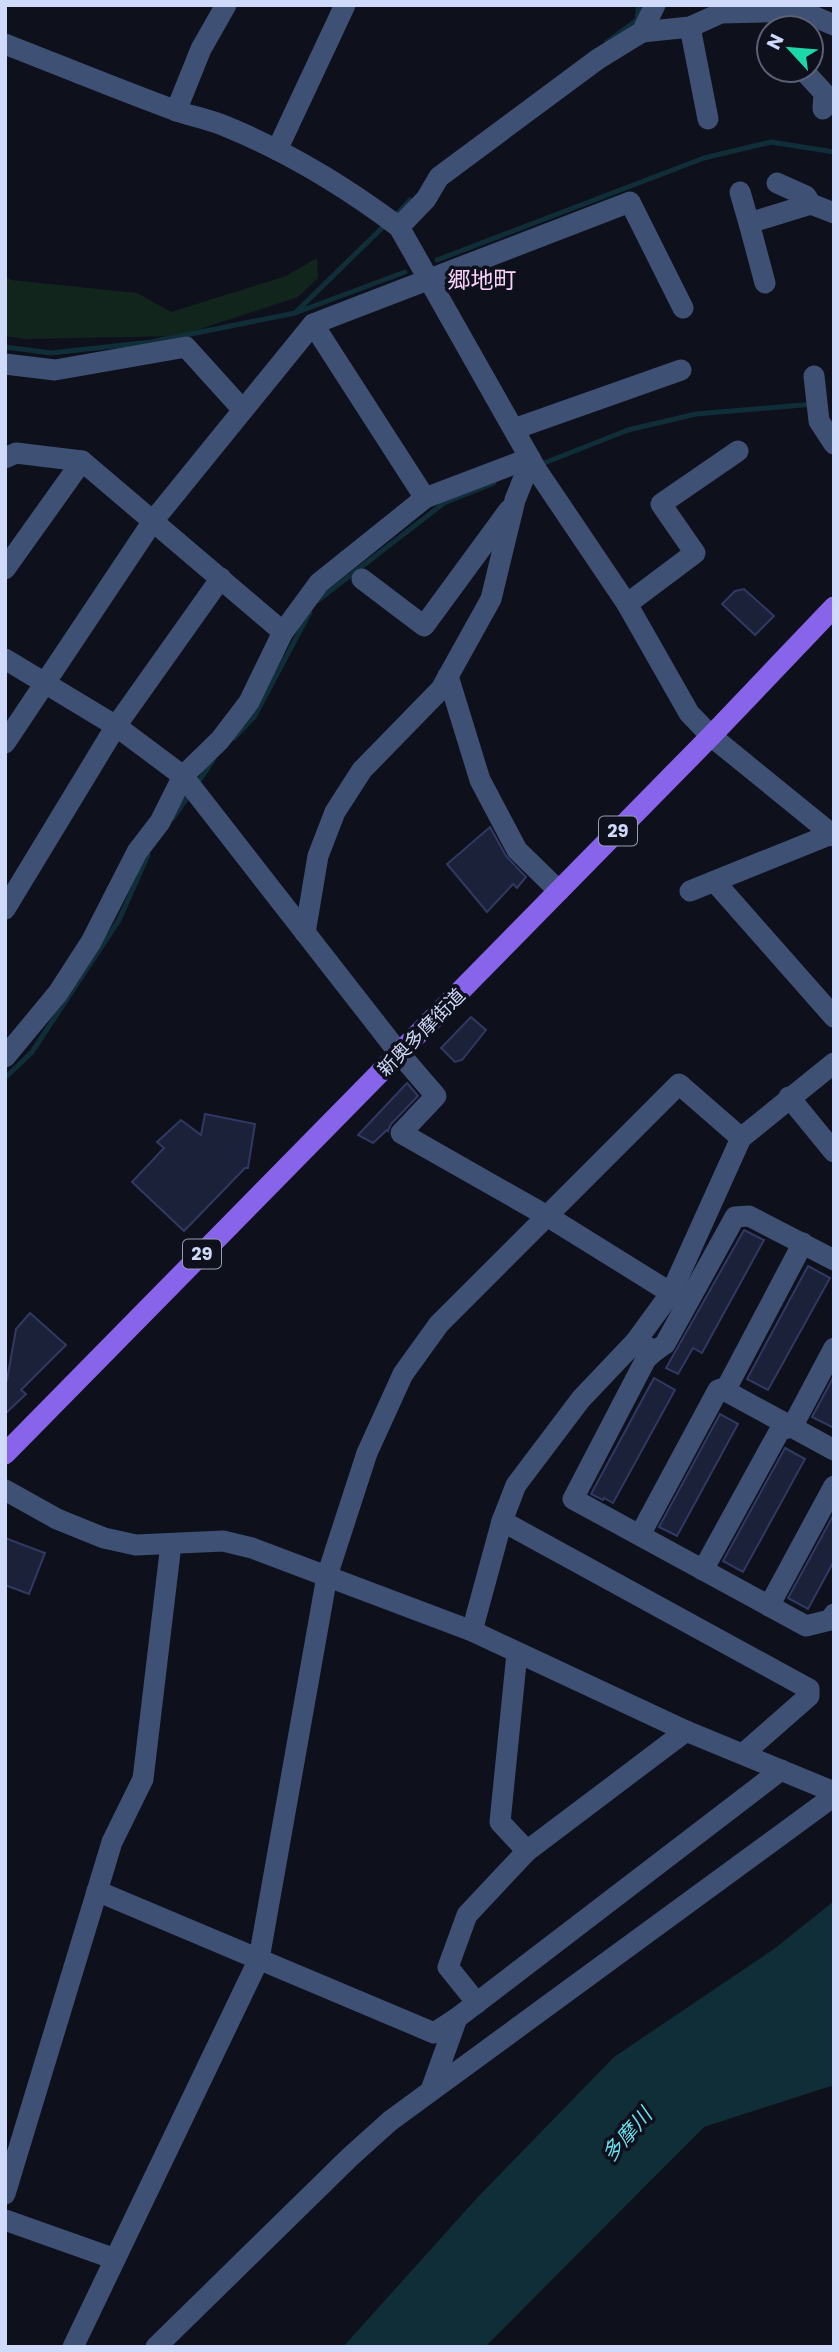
<svg xmlns="http://www.w3.org/2000/svg" width="839" height="2352" font-family="Poppins,'Noto Sans JP',sans-serif">
	<rect width="100%" height="100%" fill="#0e101c"/>
	<path fill="#12251d" d="M317,258L318,278L298,297L179,336L25,339L5,336V277L11,280L137,293L171,312L286,276Z"/>
	<path fill="#102e38" d="M834,1901V2085L704,2127L485,2347H343L476,2199L614,2057L774,1949Z"/>
	<g fill="none" stroke-linecap="round" stroke-linejoin="round">
		<g stroke="#102e38" stroke-width="5">
			<path d="M607,42L637,20L639,5"/>
			<path d="M395,216L410,200"/>
			<path d="M437,260L704,158L771,142L834,152"/>
			<path d="M295,313L385,225"/>
			<path d="M5,347L51,353L151,342L295,313L405,272"/>
			<path d="M539,465L628,430L696,414L814,404"/>
			<path d="M317,601L444,503L494,483"/>
			<path d="M234,738L254,717L310,612"/>
			<path d="M197,784L213,760"/>
			<path d="M173,818L189,795"/>
			<path d="M5,1078L32,1052L119,920L148,855"/>
		</g>
	</g>
	<g fill="#1c213a" stroke="#313963" stroke-width="2">
		<path d="M744,589L774,616L755,635L722,604L735,591Z"/>
		<path d="M490,827L506,856L526,877L517,888L513,884L487,912L447,864Z"/>
		<path d="M471,1017L486,1030L462,1060L455,1062L441,1048Z"/>
		<path d="M407,1083L418,1096L391,1124L388,1131L387,1130L373,1143L358,1135Z"/>
		<path d="M205,1114L255,1124L248,1168H245L184,1231L132,1182L164,1148L157,1142L181,1120L201,1135Z"/>
		<path d="M744,1230L764,1240L702,1353L693,1348L678,1374L666,1368Z"/>
		<path d="M808,1266L830,1278L768,1390L747,1379Z"/>
		<path d="M30,1313L66,1345L21,1390L26,1394L5,1414V1379L7,1380L16,1329Z"/>
		<path d="M834,1376V1428L812,1417Z"/>
		<path d="M654,1378L675,1390L613,1503L604,1498L603,1500L591,1494Z"/>
		<path d="M720,1414L738,1424L677,1536L659,1527Z"/>
		<path d="M785,1448L805,1459L743,1572L723,1561Z"/>
		<path d="M834,1514V1561L808,1609L788,1598Z"/>
		<path d="M5,1538L45,1553L29,1594L5,1585Z"/>
	</g>
	<g fill="none" stroke-linecap="round" stroke-linejoin="round">
		<g stroke="#3f5075" stroke-width="21">
			<path d="M690,27L708,119"/>
			<path d="M642,32L690,27L721,13L801,11L834,25"/>
			<path d="M5,44C61,66 117,89 174,110C190,116 208,119 225,126C286,151 346,187 399,227L536,469L627,604L689,713L711,736L834,836"/>
			<path d="M803,70L824,93L823,109"/>
			<path d="M176,111L201,49L226,5"/>
			<path d="M277,150L345,5"/>
			<path d="M777,183L806,196L811,204"/>
			<path d="M740,192L749,223"/>
			<path d="M399,227L426,199L439,177L598,59L642,32L655,5"/>
			<path d="M765,283L749,223L811,204L834,213"/>
			<path d="M313,324L425,498"/>
			<path d="M5,364L55,370L186,347L242,409"/>
			<path d="M814,376L819,421L834,444"/>
			<path d="M514,429L681,370"/>
			<path d="M5,458L16,453L82,461L283,632"/>
			<path d="M5,569L82,461"/>
			<path d="M362,579L424,626L509,510"/>
			<path d="M627,604L695,553L661,504L738,451"/>
			<path d="M5,659L116,726L183,776L399,1053L436,1096L401,1133L547,1216L671,1293"/>
			<path d="M448,676L480,780L517,850L559,891"/>
			<path d="M5,743L153,521L313,324L630,202L683,308"/>
			<path d="M715,882L834,1017"/>
			<path d="M690,891L834,833"/>
			<path d="M5,909L116,726L221,578"/>
			<path d="M305,933L318,856L335,812L362,770L441,689L491,599L515,500L525,475L536,469"/>
			<path d="M5,1057L58,993L91,942L137,852L160,822L183,776L220,740L249,702L283,632L319,583L425,498L530,458"/>
			<path d="M789,1097L834,1152"/>
			<path d="M636,1341L655,1351L646,1359L573,1499L806,1626L830,1620L834,1614"/>
			<path d="M655,1351L665,1344L735,1217L749,1216L834,1260"/>
			<path d="M722,1389L834,1450"/>
			<path d="M5,1490L57,1519L104,1538L136,1545L223,1541L252,1548L472,1631L686,1731L834,1792"/>
			<path d="M502,1521L809,1689V1696L743,1754"/>
			<path d="M640,1535L718,1390L727,1387L803,1243"/>
			<path d="M703,1570L780,1430L792,1427L834,1348"/>
			<path d="M769,1606L834,1486"/>
			<path d="M472,1631L502,1521L516,1485L581,1399L636,1341L671,1293L741,1138L834,1063"/>
			<path d="M517,1653L500,1822L527,1851L686,1731"/>
			<path d="M97,1891L434,2033L457,2018"/>
			<path d="M477,2003L448,1967L467,1915L527,1851"/>
			<path d="M431,2090L457,2018L781,1770"/>
			<path d="M5,2194L112,1842L143,1779L171,1544"/>
			<path d="M5,2220L115,2259"/>
			<path d="M73,2347L259,1959L327,1576L367,1453L403,1374L439,1324L679,1084L741,1138"/>
			<path d="M156,2347L350,2157L390,2121L834,1796"/>
		</g>
		<path stroke="#8864eb" stroke-width="21" d="M5,1454L711,736L834,607"/>
	</g>
	<g text-anchor="middle" stroke-width="7" stroke-linejoin="round" paint-order="stroke">
		<g fill="#0e101c" stroke="#959db7" stroke-width="2">
			<rect x="599" y="816.5" width="38" height="29" rx="5"/>
			<rect x="183" y="1239.5" width="38" height="29" rx="5"/>
		</g>
		<g font-size="18" font-weight="bold" fill="#cfd9f9">
			<text x="618" y="837">29</text>
			<text x="202" y="1260">29</text>
		</g>
		<g font-size="19" fill="#cfd9f9" stroke="#0e101c">
			<text transform="translate(421 1032) rotate(-45)" y="7">新奥多摩街道</text>
		</g>
		<g font-size="21" font-style="italic" fill="#6adeec" stroke="#0e101c">
			<text transform="translate(627 2135) rotate(-49)" y="7">多摩川</text>
		</g>
		<g font-size="23" fill="#f9d1f9" stroke="#0e101c">
			<text x="482" y="288">郷地町</text>
		</g>
	</g>
	<rect width="839" height="2352" fill="none" stroke="#cfd9f9" stroke-width="14"/>
	<g transform="translate(790 49) rotate(296)"><circle r="33" fill="#0e101c" stroke="#5b6074" stroke-width="2"/>
	<path d="M0-5L12 26L0 18L-12 26Z" fill="#1cd7a7"/>
	<text y="-10" font-size="19" font-weight="bold" text-anchor="middle" fill="#cfd9f9">N</text>
	</g>
</svg>
